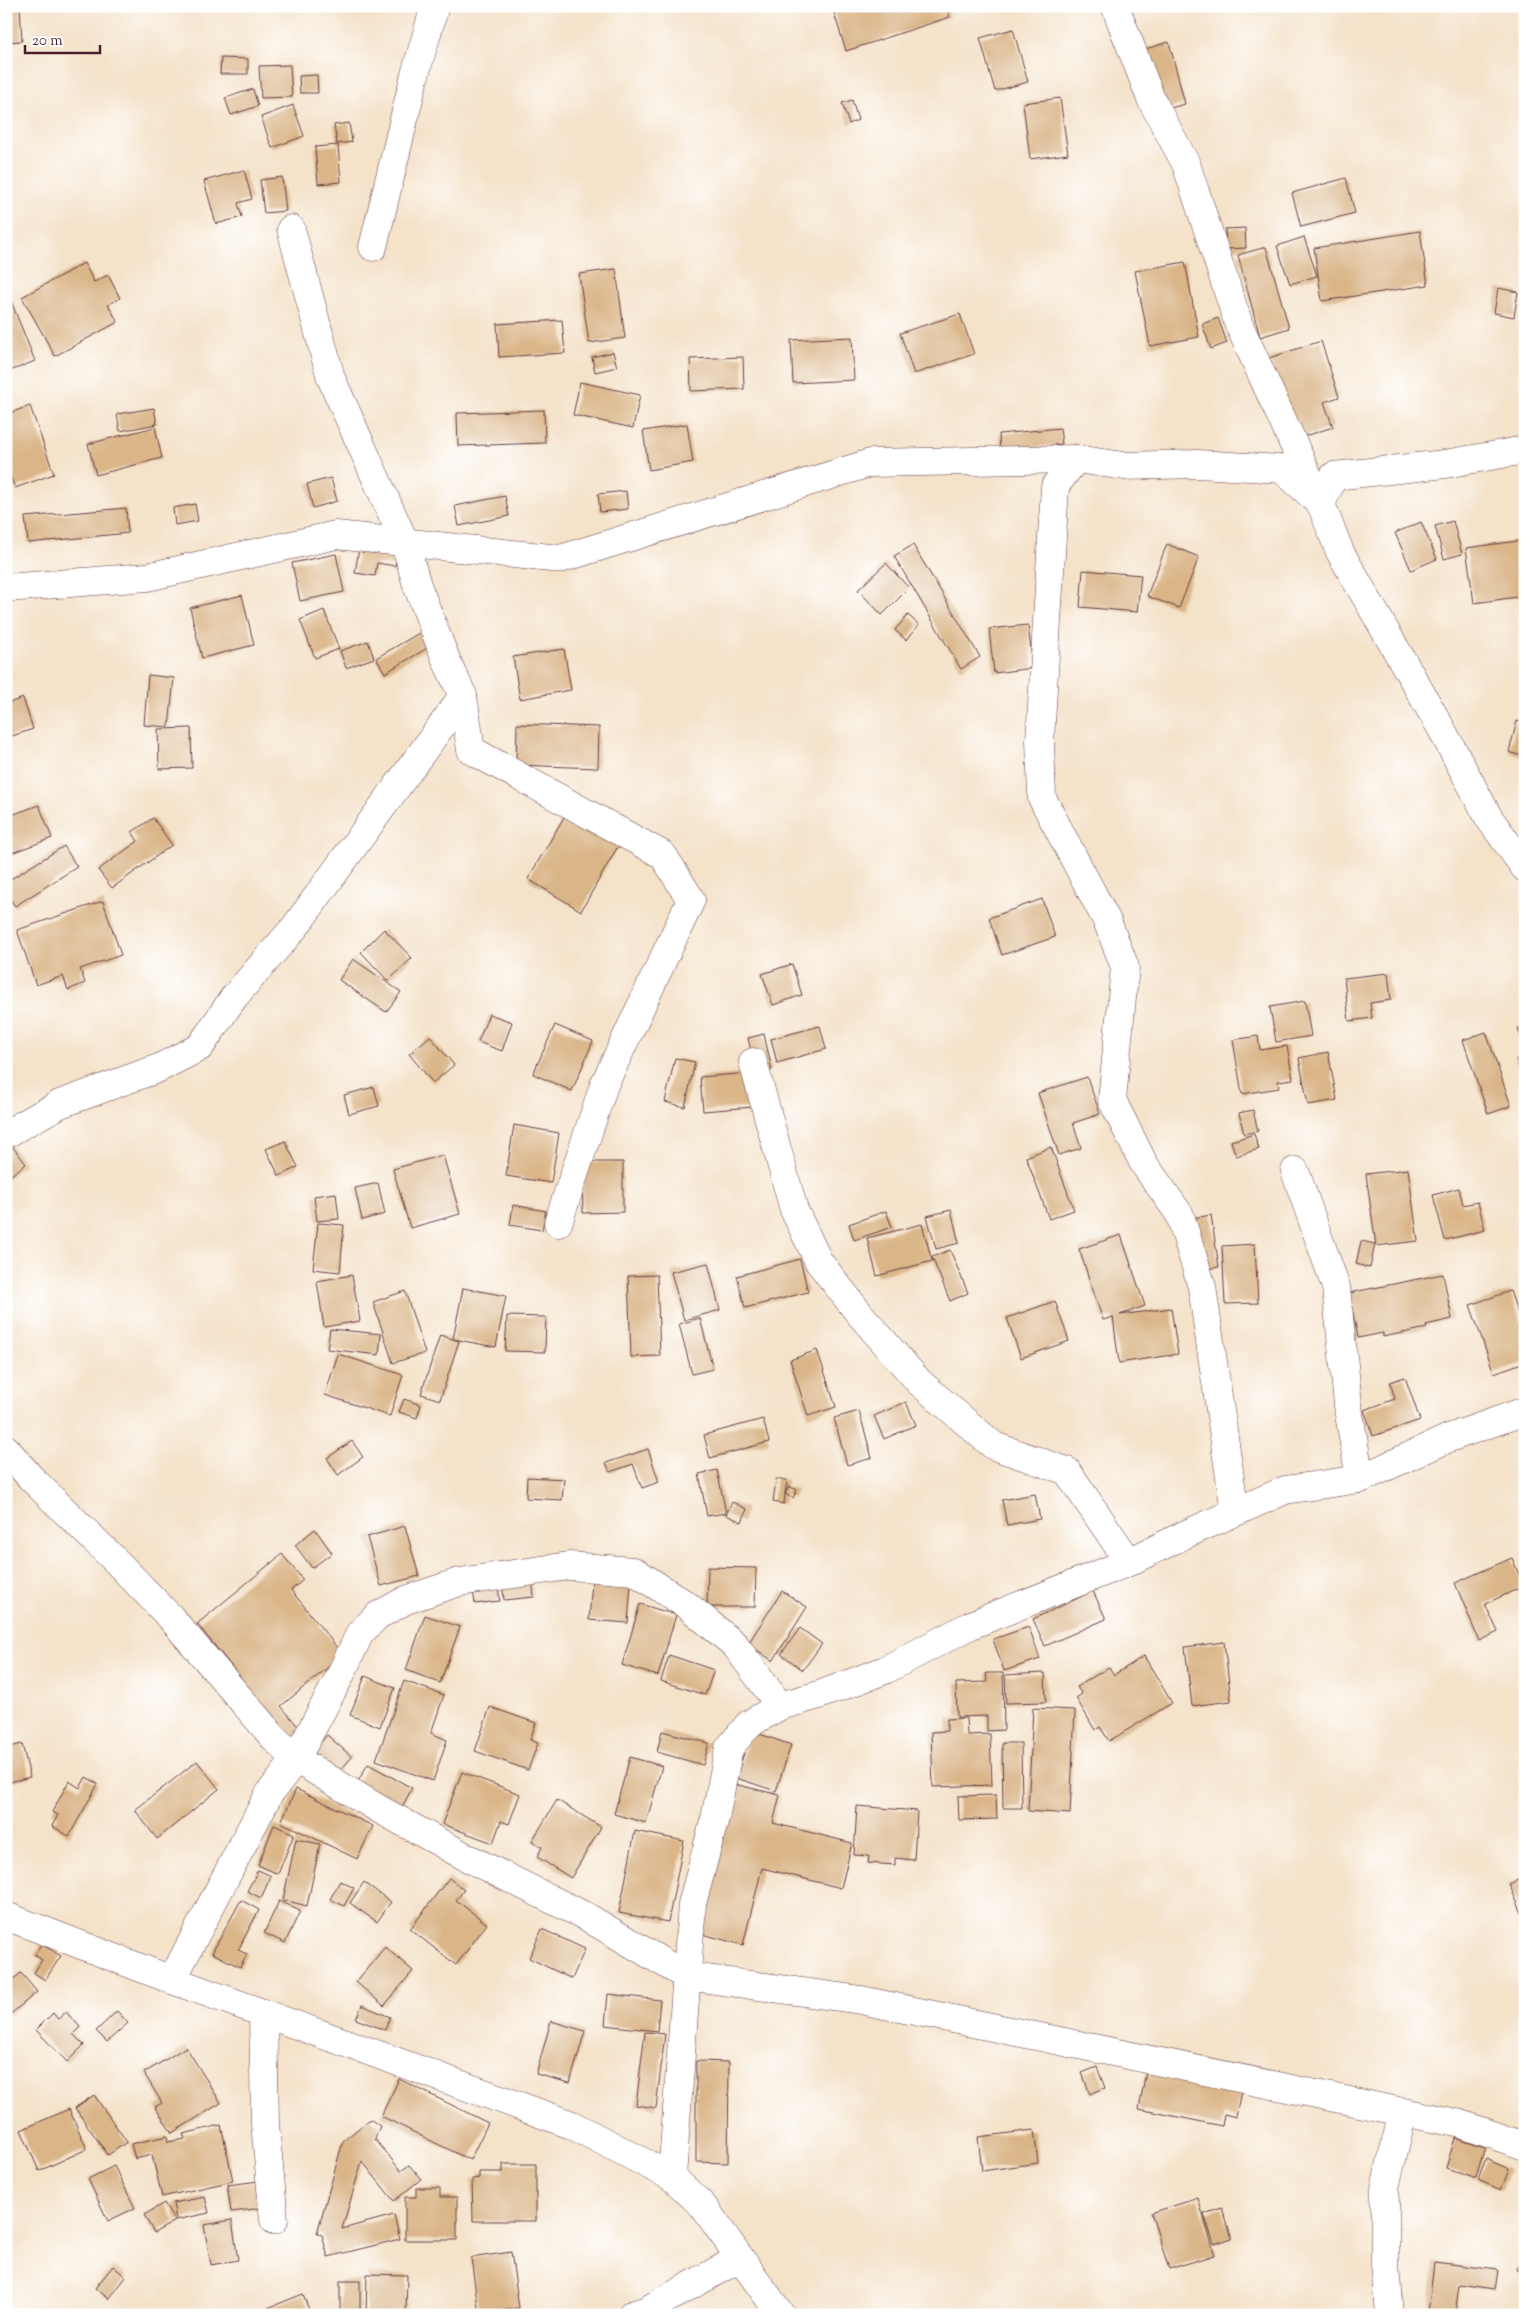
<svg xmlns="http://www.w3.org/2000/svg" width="1531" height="2321" font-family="'Sorts Mill Goudy',serif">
	<rect width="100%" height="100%" fill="#fff"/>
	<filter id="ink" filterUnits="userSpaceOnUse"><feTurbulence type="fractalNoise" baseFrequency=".02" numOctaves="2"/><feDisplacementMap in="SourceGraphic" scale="10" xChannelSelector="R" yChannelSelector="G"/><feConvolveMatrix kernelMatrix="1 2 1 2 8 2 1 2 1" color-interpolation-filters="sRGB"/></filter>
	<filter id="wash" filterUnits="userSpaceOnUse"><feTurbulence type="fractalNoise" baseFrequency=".0096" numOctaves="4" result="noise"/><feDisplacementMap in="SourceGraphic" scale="20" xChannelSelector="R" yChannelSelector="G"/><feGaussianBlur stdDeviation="1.12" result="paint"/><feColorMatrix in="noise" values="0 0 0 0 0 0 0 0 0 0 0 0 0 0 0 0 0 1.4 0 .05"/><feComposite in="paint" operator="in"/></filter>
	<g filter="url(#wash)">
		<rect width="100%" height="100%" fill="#f4e2c9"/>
		<g id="blocks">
			<g fill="#dab588">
				<path d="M6,6H20L22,41L6,42Z"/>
				<path d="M855,6H946L950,17L846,51L834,13Z"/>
				<path d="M1013,29L1028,82L995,91L980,38Z"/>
				<path d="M1169,42L1185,104L1159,111L1142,50Z"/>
				<path d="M221,58L248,59V74H220Z"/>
				<path d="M290,65L292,97L261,98L259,66Z"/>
				<path d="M317,75L318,93H300L299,76Z"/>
				<path d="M253,89L258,106L231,115L225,98Z"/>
				<path d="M1060,98L1068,154L1030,159L1023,103Z"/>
				<path d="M852,100L858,120L849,124L842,103Z"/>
				<path d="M293,105L304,136L272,148L261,117Z"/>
				<path d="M349,123L352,142L337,144L334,125Z"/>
				<path d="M338,145L341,182L318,184L315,147Z"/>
				<path d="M244,170L252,199L238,203L242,217L216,224L204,181Z"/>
				<path d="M282,177L286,211L264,213L260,180Z"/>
				<path d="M1346,178L1355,213L1301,227L1292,193Z"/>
				<path d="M1245,228L1246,248L1226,249L1225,229Z"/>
				<path d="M1420,231L1428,285L1322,301L1314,248Z"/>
				<path d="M1304,237L1317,276L1290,284L1277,246Z"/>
				<path d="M1266,247L1289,328L1260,337L1238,255Z"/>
				<path d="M1185,262L1199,337L1150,346L1135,271Z"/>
				<path d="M84,263L94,282L108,275L120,298L108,305L118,322L55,356L22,297Z"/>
				<path d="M616,269L625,338L589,343L579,274Z"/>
				<path d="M1498,288L1518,292L1514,317L1494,313Z"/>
				<path d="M11,301L35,361L10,371L6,362V303Z"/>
				<path d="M960,314L974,354L914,374L900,333Z"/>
				<path d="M1218,318L1227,343L1211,349L1202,324Z"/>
				<path d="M562,320L565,353L499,357L497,324Z"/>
				<path d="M852,337L854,380L793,383L791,340Z"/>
				<path d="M1321,341L1339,397L1324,402L1333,427L1296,439L1269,358Z"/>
				<path d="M613,352L617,367L595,372L592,357Z"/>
				<path d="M743,357L744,389L691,391L690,359Z"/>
				<path d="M580,382L640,395L633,428L573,415Z"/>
				<path d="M30,406L54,474L15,488L6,466V414Z"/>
				<path d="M154,408L157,424L120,431L117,414Z"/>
				<path d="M544,410L545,443L458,446L457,413Z"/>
				<path d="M687,424L693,462L649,470L643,431Z"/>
				<path d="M155,427L162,458L96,475L88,444Z"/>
				<path d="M1060,428L1062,444L1000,451L999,434Z"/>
				<path d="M331,478L337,501L313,508L307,484Z"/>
				<path d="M626,491L628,509L600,512L598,494Z"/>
				<path d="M505,496L509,516L459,526L455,506Z"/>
				<path d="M195,504L198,521L175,525L173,508Z"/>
				<path d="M126,508L128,533L28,543L25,517Z"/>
				<path d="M1453,521L1462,554L1444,559L1435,526Z"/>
				<path d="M1421,522L1437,559L1411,570L1395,533Z"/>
				<path d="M1525,540V596L1474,603L1466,548Z"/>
				<path d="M360,542L398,547L395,566L377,563L375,576L355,573Z"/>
				<path d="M1167,544L1199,557L1179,608L1147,596Z"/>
				<path d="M913,545L980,657L961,669L894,556Z"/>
				<path d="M336,554L344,592L300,601L292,563Z"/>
				<path d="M886,563L909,588L882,615L858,590Z"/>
				<path d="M1083,570L1141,575L1137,612L1080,607Z"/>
				<path d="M242,595L254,645L202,658L190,608Z"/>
				<path d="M324,610L339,649L315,658L300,620Z"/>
				<path d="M908,615L919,625L906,640L895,630Z"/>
				<path d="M1028,625L1033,668L994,673L989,629Z"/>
				<path d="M421,632L429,647L385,673L376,658Z"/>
				<path d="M368,641L374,658L346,668L340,651Z"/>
				<path d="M564,649L571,690L520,699L513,657Z"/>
				<path d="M148,675L174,678L169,727L144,725Z"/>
				<path d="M23,698L33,729L6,738V704Z"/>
				<path d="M1517,721L1525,723V757L1509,752Z"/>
				<path d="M517,724L599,727L598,768L516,765Z"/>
				<path d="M191,728L192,768L159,769L158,729Z"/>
				<path d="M39,805L52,838L6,855V817Z"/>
				<path d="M568,810L621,841L581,911L528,879Z"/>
				<path d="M153,818L172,845L112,888L98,870L138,841L132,832Z"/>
				<path d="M64,846L77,867L15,906L6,893V882Z"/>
				<path d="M1042,899L1055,937L1002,955L989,918Z"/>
				<path d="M103,901L121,955L80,969L85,983L68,990L63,976L36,985L17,930Z"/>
				<path d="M384,929L412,958L388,981L361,952Z"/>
				<path d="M353,959L401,992L386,1012L339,980Z"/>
				<path d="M792,964L802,995L773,1005L762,974Z"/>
				<path d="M1388,973L1391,1000L1370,1003L1372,1018L1349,1021L1344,978Z"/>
				<path d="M1305,1001L1311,1036L1276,1042L1270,1007Z"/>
				<path d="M489,1014L512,1022L502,1051L478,1042Z"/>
				<path d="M555,1025L593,1041L572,1091L533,1074Z"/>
				<path d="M820,1026L826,1049L777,1063L771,1039Z"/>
				<path d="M1525,1026V1048H1524L1518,1028Z"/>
				<path d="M1486,1032L1511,1106L1488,1114L1463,1040Z"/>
				<path d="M764,1034L772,1070L756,1074L748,1038Z"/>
				<path d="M430,1036L454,1065L433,1083L409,1054Z"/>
				<path d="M1258,1036L1260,1050L1287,1046L1293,1079L1278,1081L1279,1088L1242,1094L1233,1040Z"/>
				<path d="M1328,1052L1337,1100L1308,1105L1299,1058Z"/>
				<path d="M1525,1057V1086L1524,1087L1516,1059Z"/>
				<path d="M675,1058L695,1062L685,1107L665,1102Z"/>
				<path d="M750,1073L753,1107L703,1111L700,1077Z"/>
				<path d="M1087,1077L1100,1114L1073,1123L1081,1148L1059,1155L1038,1093Z"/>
				<path d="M374,1087L379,1106L349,1114L344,1095Z"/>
				<path d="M1253,1110L1258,1131L1244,1134L1239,1113Z"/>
				<path d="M514,1125L559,1133L551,1183L506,1176Z"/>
				<path d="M1254,1134L1259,1149L1236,1156L1231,1141Z"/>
				<path d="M285,1141L298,1167L279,1176L266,1149Z"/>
				<path d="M9,1142L26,1164L6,1179V1144Z"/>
				<path d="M1051,1147L1074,1210L1049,1219L1026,1157Z"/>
				<path d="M443,1155L460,1214L410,1228L393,1169Z"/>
				<path d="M582,1162H623V1212L583,1213Z"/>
				<path d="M1408,1169L1418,1241L1376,1246L1366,1174Z"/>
				<path d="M378,1183L385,1214L362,1220L355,1188Z"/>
				<path d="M1459,1188L1463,1205L1478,1202L1485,1230L1445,1240L1433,1195Z"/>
				<path d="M336,1193L339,1219L317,1221L314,1196Z"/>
				<path d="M513,1205L546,1211L542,1230L510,1225Z"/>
				<path d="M951,1210L959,1243L936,1249L927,1216Z"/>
				<path d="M886,1211L892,1227L854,1240L849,1224Z"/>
				<path d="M1211,1215L1219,1267L1202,1270L1193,1218Z"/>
				<path d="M318,1223L344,1225L340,1272L313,1269Z"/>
				<path d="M922,1224L932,1261L877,1276L867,1238Z"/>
				<path d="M1121,1235L1145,1306L1120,1315L1171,1308L1178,1354L1119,1363L1113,1317L1103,1320L1079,1249Z"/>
				<path d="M1361,1241L1375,1244L1370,1268L1356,1264Z"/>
				<path d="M1255,1244L1258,1303L1225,1304L1222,1246Z"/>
				<path d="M950,1250L968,1293L950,1301L932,1257Z"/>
				<path d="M800,1259L808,1292L745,1308L737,1276Z"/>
				<path d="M708,1263L720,1310L684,1320L671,1272Z"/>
				<path d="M1443,1274L1452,1319L1426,1325L1427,1328L1383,1337V1333L1358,1338L1349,1293Z"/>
				<path d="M352,1275L360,1321L324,1327L317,1281Z"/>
				<path d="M657,1275L660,1356L631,1357L628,1276Z"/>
				<path d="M463,1288L506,1296L496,1347L453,1339Z"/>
				<path d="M405,1291L425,1353L393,1363L373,1302Z"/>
				<path d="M1510,1291L1525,1333V1362L1494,1373L1470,1305Z"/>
				<path d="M1055,1301L1069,1341L1021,1358L1007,1318Z"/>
				<path d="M507,1316L546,1317L545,1352L505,1351Z"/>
				<path d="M700,1318L713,1369L692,1374L679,1324Z"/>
				<path d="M330,1329L381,1334L379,1355L327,1349Z"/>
				<path d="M440,1335L459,1341L440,1400L421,1394Z"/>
				<path d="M817,1350L836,1407L808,1416L790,1360Z"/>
				<path d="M338,1354L403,1375L390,1416L325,1395Z"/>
				<path d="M1405,1377L1420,1420L1373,1436L1364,1410L1395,1399L1390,1382Z"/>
				<path d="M404,1399L421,1405L417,1418L399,1412Z"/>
				<path d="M906,1402L916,1425L884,1439L874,1416Z"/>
				<path d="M859,1411L872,1458L847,1465L834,1418Z"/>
				<path d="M763,1419L769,1442L710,1458L704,1435Z"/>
				<path d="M352,1441L363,1457L338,1475L327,1458Z"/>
				<path d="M648,1449L659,1482L642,1488L633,1464L610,1472L606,1463Z"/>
				<path d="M717,1470L726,1513L707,1516L699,1474Z"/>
				<path d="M527,1477L564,1479L562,1500L526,1498Z"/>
				<path d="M776,1479L787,1480L785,1494L789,1486L797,1490L793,1498L785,1494L784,1504L773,1502Z"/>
				<path d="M1035,1494L1040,1519L1007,1525L1002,1500Z"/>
				<path d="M732,1502L747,1509L742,1522L726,1515Z"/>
				<path d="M405,1526L419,1576L381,1586L367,1537Z"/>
				<path d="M315,1529L332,1553L312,1568L295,1545Z"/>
				<path d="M282,1554L303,1580L291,1590L343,1655L281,1706L301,1730L290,1738L197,1624Z"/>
				<path d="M1512,1558L1524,1586L1485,1604L1498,1632L1479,1641L1455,1583Z"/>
				<path d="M708,1567L756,1568L755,1607H707Z"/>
				<path d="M532,1578L534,1597L504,1600L502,1581Z"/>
				<path d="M592,1581L631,1584L628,1623L589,1620Z"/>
				<path d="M498,1587L500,1601L475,1604L473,1590Z"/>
				<path d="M782,1591L807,1607L773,1661L748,1644Z"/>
				<path d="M1093,1591L1106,1619L1045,1646L1033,1619Z"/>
				<path d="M640,1604L676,1615L658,1676L622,1665Z"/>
				<path d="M425,1615L460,1627L440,1683L406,1670Z"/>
				<path d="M1029,1627L1040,1659L1004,1671L993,1639Z"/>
				<path d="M800,1628L822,1644L803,1670L781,1654Z"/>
				<path d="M1224,1642L1231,1701L1192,1706L1185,1647Z"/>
				<path d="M669,1655L714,1670L705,1695L661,1681Z"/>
				<path d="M1144,1656L1172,1703L1109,1741L1100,1727L1095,1730L1076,1698L1082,1694L1077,1687L1109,1667L1114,1675Z"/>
				<path d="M986,1673H1003L1004,1730L987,1731V1716L957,1717L956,1683L987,1682Z"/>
				<path d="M1045,1673L1046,1702L1006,1703L1005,1675Z"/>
				<path d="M365,1676L395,1688L380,1727L350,1715Z"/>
				<path d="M404,1681L444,1695L431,1733L447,1740L433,1781L376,1760Z"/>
				<path d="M490,1707L536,1723L530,1740L538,1743L528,1770L475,1751Z"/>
				<path d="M1033,1708L1075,1710L1070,1814L1028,1811Z"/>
				<path d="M966,1718L967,1735L990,1734L992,1785L933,1787L931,1732L947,1731V1719Z"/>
				<path d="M662,1731L709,1743L703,1765L657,1752Z"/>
				<path d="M751,1731L791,1745L776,1791L736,1778Z"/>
				<path d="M327,1735L352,1757L338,1773L313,1751Z"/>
				<path d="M1002,1743H1021L1022,1808H1003Z"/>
				<path d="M22,1744L30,1777L6,1783V1748Z"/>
				<path d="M630,1757L662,1766L646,1823L614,1814Z"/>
				<path d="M197,1761L219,1789L157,1839L135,1810Z"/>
				<path d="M368,1764L412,1788L402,1807L357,1783Z"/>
				<path d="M462,1772L520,1794L509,1824L501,1821L493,1843L442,1824Z"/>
				<path d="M86,1777L98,1784L69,1836L52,1826L58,1815L52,1812L69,1781L80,1788Z"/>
				<path d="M734,1784L780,1795L773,1823L852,1843L841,1888L762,1868L743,1945L698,1933Z"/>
				<path d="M296,1789L373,1826L357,1859L281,1822Z"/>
				<path d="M996,1795L997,1819L959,1820L958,1796Z"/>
				<path d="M557,1800L601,1827L571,1878L537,1857L542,1847L532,1841Z"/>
				<path d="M857,1806L917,1811L914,1860L895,1858V1865L868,1863L869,1856L854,1855Z"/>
				<path d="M274,1825L294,1834L278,1874L258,1865Z"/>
				<path d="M635,1831L684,1841L668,1922L619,1913Z"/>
				<path d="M296,1839L320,1844L307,1906L283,1900Z"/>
				<path d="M258,1870L271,1876L261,1898L247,1891Z"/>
				<path d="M1525,1877V1920L1509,1884Z"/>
				<path d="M449,1878L464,1890L456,1900L487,1924L456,1965L410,1929Z"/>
				<path d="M340,1881L354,1888L344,1906L330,1899Z"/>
				<path d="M364,1882L391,1902L377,1922L350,1903Z"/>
				<path d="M241,1900L259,1910L238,1950L247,1954L240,1967L212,1953Z"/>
				<path d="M279,1901L300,1911L285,1943L264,1933Z"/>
				<path d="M542,1929L585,1949L572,1979L529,1958Z"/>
				<path d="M41,1944L61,1956L45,1980L34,1973L42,1960L35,1955Z"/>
				<path d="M385,1947L413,1971L384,2006L356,1982Z"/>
				<path d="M21,1973L37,1992L6,2018V1975L11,1981Z"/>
				<path d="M608,1994L660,2000L657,2031L605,2025Z"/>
				<path d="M362,2005L390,2017L385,2030L356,2019Z"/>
				<path d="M117,2011L128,2023L107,2042L96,2031Z"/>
				<path d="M66,2012L80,2027L73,2034L84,2045L67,2062L36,2030L53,2013L58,2019Z"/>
				<path d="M551,2021L585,2031L570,2083L536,2074Z"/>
				<path d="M645,2032L665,2034L656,2108L636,2105Z"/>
				<path d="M186,2047L221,2103L172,2133L155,2107L162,2103L144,2073Z"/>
				<path d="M696,2061L729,2062L728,2163L696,2162Z"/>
				<path d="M1148,2062L1243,2081L1236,2117L1224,2114L1222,2126L1139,2109Z"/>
				<path d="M1097,2067L1105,2088L1090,2094L1082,2073Z"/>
				<path d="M399,2079L488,2123L470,2160L381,2116Z"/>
				<path d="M94,2095L127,2142L108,2155L75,2108Z"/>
				<path d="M69,2109L87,2149L39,2171L21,2130Z"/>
				<path d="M370,2119L380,2126L375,2139L401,2171L409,2165L421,2179L394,2201L362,2161L342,2229L394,2215L400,2239L328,2257L322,2235L317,2233L343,2141Z"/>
				<path d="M221,2125L233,2181L162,2197L152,2155L135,2159L131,2144L167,2136L168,2142L185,2139L183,2134Z"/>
				<path d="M1034,2130L1038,2163L982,2171L978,2137Z"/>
				<path d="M1455,2138L1485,2148L1476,2178L1446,2168Z"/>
				<path d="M1486,2159L1509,2169L1501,2190L1478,2180Z"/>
				<path d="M503,2164H536V2221H473L472,2179L479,2178V2172H503Z"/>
				<path d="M114,2166L135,2208L108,2221L88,2179Z"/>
				<path d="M259,2181L262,2208L231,2212L227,2185Z"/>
				<path d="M416,2188H440V2197H457V2240H405V2197H416Z"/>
				<path d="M205,2197L209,2213L176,2220L173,2203Z"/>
				<path d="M1198,2198L1215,2255L1169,2269L1151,2213Z"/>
				<path d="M164,2203L175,2221L154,2233L144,2215Z"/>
				<path d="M1222,2208L1232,2238L1214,2244L1204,2214Z"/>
				<path d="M232,2220L238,2260L211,2265L204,2225Z"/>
				<path d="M1525,2251V2273L1517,2270Z"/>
				<path d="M511,2252L519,2308L479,2314L471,2258Z"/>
				<path d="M1434,2262L1497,2270L1494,2290L1459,2285L1455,2315H1428Z"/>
				<path d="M113,2266L126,2277L109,2299L95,2288Z"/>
				<path d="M367,2274L407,2275L406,2315H366Z"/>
				<rect x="340" y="2281" width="20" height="34"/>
				<path d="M303,2294L311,2315H271L268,2308Z"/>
			</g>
		</g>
	</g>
	<g filter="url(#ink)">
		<use href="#blocks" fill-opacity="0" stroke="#643c43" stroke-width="1"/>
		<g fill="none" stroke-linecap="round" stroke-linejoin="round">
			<defs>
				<g id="street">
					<path d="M1115,6L1151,99L1186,164L1239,325L1321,504L1340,552L1441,728L1489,818L1525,868"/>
					<path d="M373,247L414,78L435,6"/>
					<path d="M1076,459L1055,486L1040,740L1042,798L1107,921L1125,967L1112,1100L1144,1164L1180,1215L1202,1287L1235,1512"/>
					<path d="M6,588L147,577L336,535L560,559L870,463L1076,459L1124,466L1197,464L1282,469L1321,504L1334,476L1445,464L1525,450"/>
					<path d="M463,696L471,750L663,855L691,900L604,1085L558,1223"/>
					<path d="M753,1062L794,1210L819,1262L859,1313L919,1382L994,1446L1067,1471L1129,1562"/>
					<path d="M6,1134L60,1104L159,1068L200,1047L234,997L295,927L463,696L447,662L417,585L405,543L331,378L291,229"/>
					<path d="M1295,1171L1336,1287L1349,1414L1360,1479"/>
					<path d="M6,1449L30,1477L119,1564L171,1618L274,1738L296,1759L379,1809L466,1857L587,1917L686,1976L861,2000L1461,2124L1525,2146"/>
					<path d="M172,1980L269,1794L296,1759L340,1676L360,1633L377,1616L406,1600L459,1582L569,1566L634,1571L688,1606L735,1645L780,1706"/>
					<path d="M263,2013L265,2124L274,2220"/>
					<path d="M672,2177L692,1904L715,1818L729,1748L749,1724L780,1706L819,1695L885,1670L971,1625L1129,1562L1184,1535L1285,1490L1360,1479L1449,1438L1525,1411"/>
					<path d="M631,2315L647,2310L740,2258"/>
					<path d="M1389,2315L1385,2264V2188L1403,2112"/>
				</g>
				<path id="secondary" d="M6,1916L172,1980L572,2125L672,2177L703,2206L781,2315"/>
			</defs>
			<use href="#street" stroke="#643c43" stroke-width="29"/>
			<use href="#secondary" stroke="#643c43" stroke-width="29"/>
			<use href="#street" stroke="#fff" stroke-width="28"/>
			<use href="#secondary" stroke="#fff" stroke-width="28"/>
		</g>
	</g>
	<rect width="1531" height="2321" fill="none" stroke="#fff" stroke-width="25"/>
	<path d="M25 45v8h75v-8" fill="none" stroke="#4a1f2b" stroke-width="2.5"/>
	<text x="32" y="45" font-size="15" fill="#4a1f2b" stroke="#ffffff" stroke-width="4" paint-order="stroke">20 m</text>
</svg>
